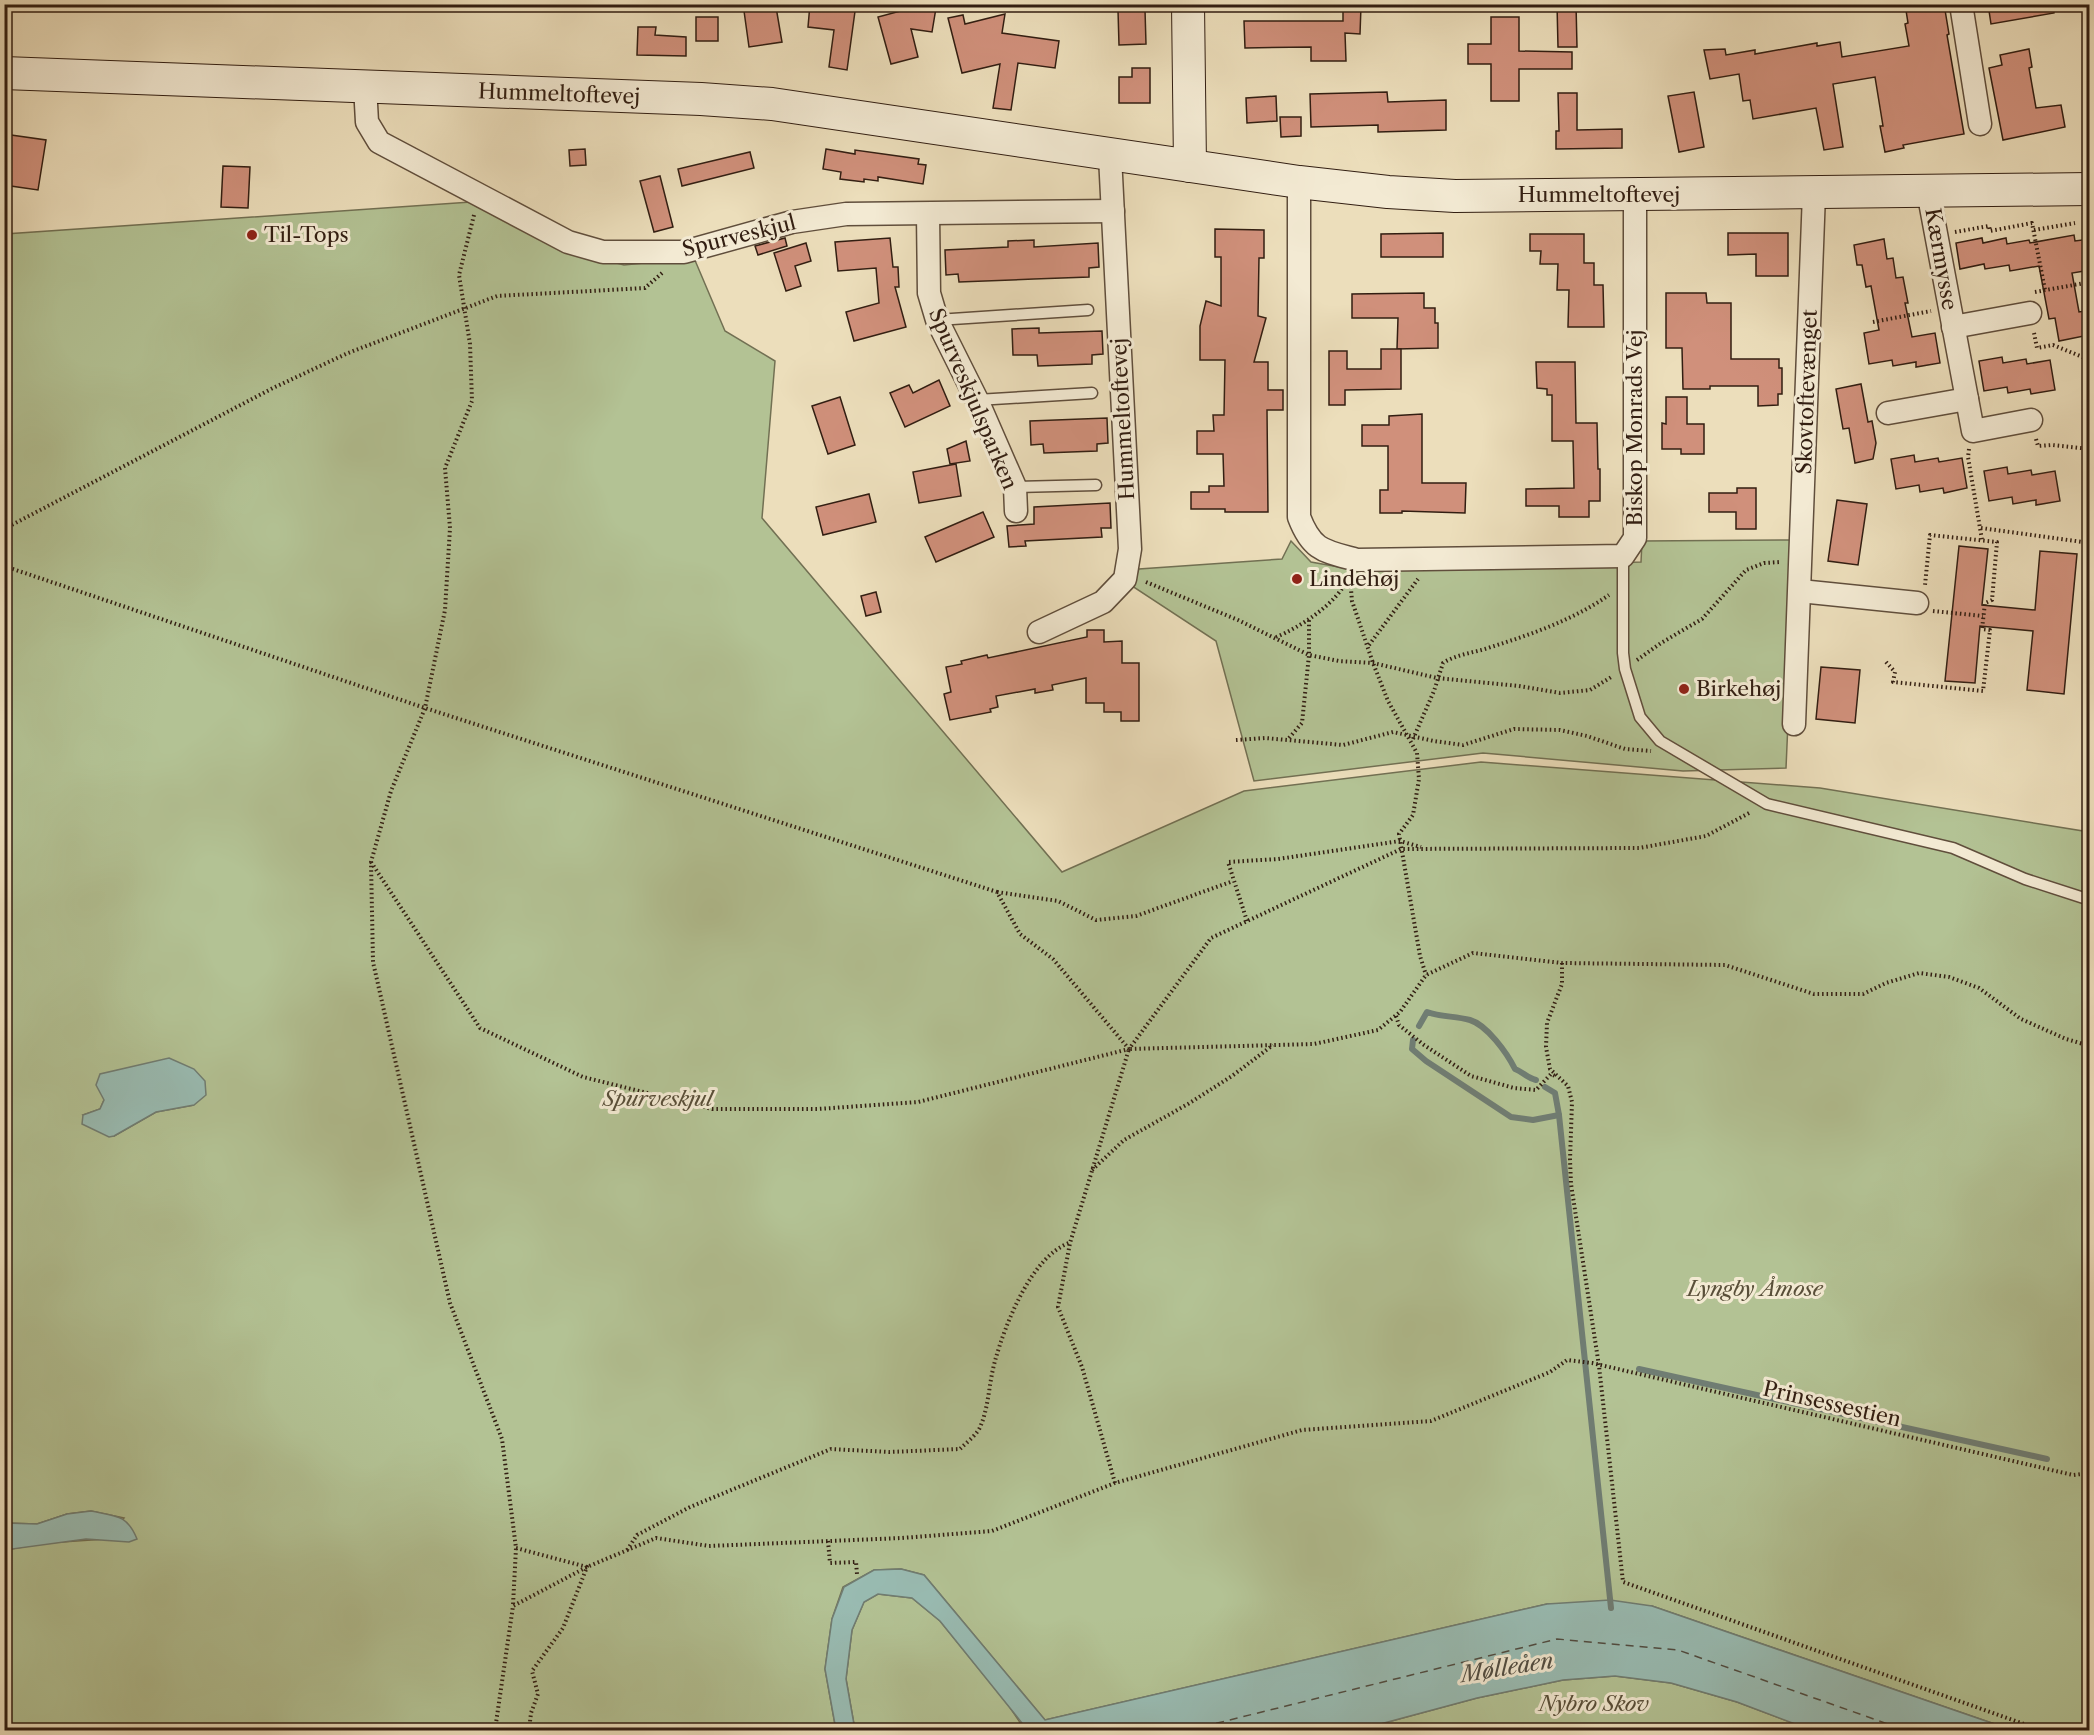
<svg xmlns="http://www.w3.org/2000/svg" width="2094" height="1735" font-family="'Libre Caslon Text',serif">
	<rect width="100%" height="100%" fill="#ecdebb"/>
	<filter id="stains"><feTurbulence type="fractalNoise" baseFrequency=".00333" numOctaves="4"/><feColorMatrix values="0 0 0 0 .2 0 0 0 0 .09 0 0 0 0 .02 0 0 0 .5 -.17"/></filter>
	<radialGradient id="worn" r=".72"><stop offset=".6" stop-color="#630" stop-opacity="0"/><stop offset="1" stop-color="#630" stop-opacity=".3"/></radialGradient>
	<g fill="#b3c294" stroke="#727053" stroke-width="1.5" fill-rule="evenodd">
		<path d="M471,202L574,252L624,265L694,258L725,331L775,361L762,518L1062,872L1244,791L1481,762L1820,788L2089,832V1730H2012L1652,1606L1547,1604L1045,1720L924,1575L901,1569L874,1570L843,1587L832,1619L825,1669L836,1730H5V1550L47,1543L106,1539L124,1518L91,1511L67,1514L37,1524L5,1523V234ZM104,1100L194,1105L156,1112L114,1136L83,1115L100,1109Z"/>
		<path d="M1796,540L1786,768L1683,771L1483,753L1254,781L1216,641L1132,586L1139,569L1282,559L1291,541L1311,562L1350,569L1641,562L1642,541Z"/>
		<path d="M878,1594L912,1598L940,1621L1009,1706L1023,1727L1012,1730H855L846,1679L852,1630L864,1602Z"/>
		<path d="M1615,1676L1671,1683L1737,1702L1811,1730H1358L1477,1698L1563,1680Z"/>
	</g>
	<g fill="#99bcb3" stroke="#707d73" stroke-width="1.5">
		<path d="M169,1058L194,1069L205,1081L206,1095L194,1105L156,1112L114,1136L109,1137L82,1124L83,1115L100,1109L104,1100L96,1085L100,1074Z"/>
		<path d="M91,1511C115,1516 127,1514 137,1539L129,1542L86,1539L5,1550V1523L37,1524L67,1514Z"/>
		<path d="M901,1569L924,1575L1045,1720L1547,1604L1610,1600L1652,1606L2012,1730H1811L1737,1702L1671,1683L1615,1676L1563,1680L1477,1698L1358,1730H1012L1023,1727L1022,1723L940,1621L912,1598L878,1594L864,1602L852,1630L846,1679L855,1730H836L825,1669L832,1619L844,1587L874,1570Z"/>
	</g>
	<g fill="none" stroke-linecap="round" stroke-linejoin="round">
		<g stroke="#707d73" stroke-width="6">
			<path d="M1419,1026L1427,1012C1441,1017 1455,1016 1470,1020C1487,1025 1507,1053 1515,1069C1523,1072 1527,1078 1536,1080"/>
			<path d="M1413,1040L1412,1049L1426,1061L1511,1117L1533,1120L1559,1115"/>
			<path d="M1545,1087L1555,1093L1559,1115L1611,1608"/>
			<path d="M1639,1369L2047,1459"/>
		</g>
		<path stroke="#514d42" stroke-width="1.5" stroke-dasharray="8 6" stroke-linecap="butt" d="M1189,1730L1557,1639L1678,1650L1905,1730"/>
	</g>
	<g fill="#d0907b" stroke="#321e12" stroke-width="1.5">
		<path d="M810,4H856L847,70L829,67L834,30L808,27Z"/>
		<path d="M1557,4H1576L1577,47H1558Z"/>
		<path d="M1905,4H1944L1949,34L1947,35L1964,134L1903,145L1904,148L1885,152L1880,126H1883L1875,77L1833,84L1843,147L1824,150L1816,108L1753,119L1750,100L1743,101L1739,74L1710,79L1704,50L1725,49L1726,55L1755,50V54L1817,43V46L1840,42L1842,57L1909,46L1905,24L1908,23Z"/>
		<path d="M1988,4H2053L2054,13L1991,24Z"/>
		<path d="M919,6L936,8L932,32L911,29L918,57L891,64L878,17Z"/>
		<path d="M1361,6L1360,34L1345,33L1346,61H1311V47L1245,48L1244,21H1343V8Z"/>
		<path d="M776,7L782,42L749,47L744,11Z"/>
		<path d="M1118,10H1145L1146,44L1119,45Z"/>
		<path d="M1005,14L1002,33L1059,41L1055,68L1018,63L1011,110L993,108L1000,64L962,73L948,18L963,15L965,24Z"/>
		<rect x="696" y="17" width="22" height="24"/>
		<path d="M1491,17H1519V51L1572,52V69H1519V101H1491V64H1468V44H1491Z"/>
		<path d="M638,27H656L655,35L686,37V56L637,55Z"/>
		<path d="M2029,49L2032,67L2029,68L2036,108L2061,105L2065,127L2003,140L1989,68L2002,65L2000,55Z"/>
		<path d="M1132,68H1150V103H1119V77H1132Z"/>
		<path d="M1387,92L1388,102L1446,100V130L1378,132V125L1311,127L1310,94Z"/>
		<path d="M1694,92L1704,147L1679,152L1668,96Z"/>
		<path d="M1558,93H1577V130L1622,129V148L1556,149V131H1559Z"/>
		<path d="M1276,96L1277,121L1247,123L1246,98Z"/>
		<path d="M1280,117H1301V136L1281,137Z"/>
		<path d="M4,134L46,140L38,190L4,185Z"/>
		<path d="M585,149L586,165L570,166L569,150Z"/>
		<path d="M826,149L855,154V150L919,159L918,164L926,165L923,184L878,177V181L864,179V182L840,179L841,172L823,169Z"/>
		<path d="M750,152L754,168L682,186L678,169Z"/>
		<path d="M223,166L250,167L248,208L221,207Z"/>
		<path d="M660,176L673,227L654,232L640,181Z"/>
		<path d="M1215,229L1264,230V258H1259L1258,316L1266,318L1254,362H1268V390H1283V410H1267L1268,512H1225V509H1191V492H1209V486H1224L1223,454H1197V431H1214L1213,415H1224L1225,360H1200V326L1206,301L1221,306V257H1215Z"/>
		<path d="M1443,233V257H1381V234Z"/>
		<path d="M1728,233H1788V276H1756V254L1728,255Z"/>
		<path d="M1530,234H1584V263H1594V285H1603L1604,327H1568L1569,290H1557L1558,264H1540L1541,251H1530Z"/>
		<path d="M2074,235L2075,241L2090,239V270L2072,273L2079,312L2085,311L2089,335L2059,341L2055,318L2049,319L2039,266L2010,271L2009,265L1985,269L1984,264L1960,269L1956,243L1982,238L1983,243L2006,238L2007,244L2029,240L2030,243Z"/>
		<path d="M785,238L787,246L758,255L755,246Z"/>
		<path d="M890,238L893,267H898L899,287H895L906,327L854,341L846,312L879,303L876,268L838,271L835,242Z"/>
		<path d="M1884,239L1887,259L1893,258L1896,278L1903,277L1908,303H1905L1912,337L1935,333L1940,363L1916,367V362L1893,366L1892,360L1869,364L1864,333L1879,330L1871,286L1866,287L1862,265H1857L1854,245Z"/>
		<path d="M1034,240V247L1098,243L1099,267L1089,268V277L1034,279L959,282L958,274L946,275L945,250L1008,247V241Z"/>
		<path d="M806,243L811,261L795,266L801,286L786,291L774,253Z"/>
		<path d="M1424,293V308H1435V323H1438V348L1397,349L1398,318H1352V294Z"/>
		<path d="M1666,293H1706L1707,303H1731V359H1779V368H1782V394H1778V405L1758,406V386H1710V389H1683L1682,348H1666Z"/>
		<path d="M1039,328V333L1102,331L1103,354L1092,355V364L1038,366L1037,355H1013L1012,329Z"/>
		<path d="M1381,349H1401V389L1345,390V405H1329V351H1347V369H1381Z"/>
		<path d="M2002,357L2003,363L2026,359L2027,364L2050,360L2055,390L2031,394L2030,389L2008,393L2007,387L1984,391L1979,361Z"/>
		<path d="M1536,362H1575L1576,423H1597L1598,469H1600V501H1589V517H1559V506H1526V489L1574,488L1573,441H1552V395H1547V389L1537,388Z"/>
		<path d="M939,380L950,406L905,427L890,393L909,385L913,393Z"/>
		<path d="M1861,384L1868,422L1872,421L1876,443L1873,459L1855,463L1849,428L1843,429L1836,389Z"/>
		<path d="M840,397L855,445L828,454L812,406Z"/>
		<path d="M1666,397H1687V424H1704V454H1681V449H1662V423L1666,424Z"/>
		<path d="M1422,414V483H1466L1465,513L1402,511V513H1380V490H1388V446H1362V425H1389V416Z"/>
		<path d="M1107,418L1108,443L1097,444V451L1044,453L1043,444L1031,445L1030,421Z"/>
		<path d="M966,441L970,461L950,464L947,449Z"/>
		<path d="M1914,455L1915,462L1938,458L1939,462L1962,458L1967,488L1944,493L1943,488L1920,492L1919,485L1896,489L1891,459Z"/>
		<path d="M956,464L961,496L919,503L913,472Z"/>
		<path d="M2007,467L2008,474L2031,470L2032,475L2055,471L2060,501L2036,505V500L2013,504L2012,497L1989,501L1984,471Z"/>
		<path d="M1737,488H1756V529H1736V512H1709V493H1737Z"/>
		<path d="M869,494L876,522L823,535L816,507Z"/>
		<path d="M1837,500L1867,504L1858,565L1828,561Z"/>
		<path d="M1110,503L1111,528H1101L1102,537L1025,541L1026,546L1009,547L1007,526L1034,524V507Z"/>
		<path d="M983,512L994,537L936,562L925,537Z"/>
		<path d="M1959,546L1988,549L1982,605L2035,610L2040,551L2077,554L2064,694L2027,690L2033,631L1980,626L1975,683L1945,681Z"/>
		<path d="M876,592L881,612L866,616L861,596Z"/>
		<path d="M1087,630H1104V642L1122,641V663H1139V721H1121V712H1104V703H1086V678L1052,685L1053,690L1035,693V689L996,696L998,707L990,709L991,712L950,720L944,694L951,692L946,667L962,664L961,661L987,655L988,658L1087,637Z"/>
		<path d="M1821,667L1860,670L1855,723L1816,719Z"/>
	</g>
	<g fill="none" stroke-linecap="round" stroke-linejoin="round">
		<defs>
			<g id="lane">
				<path d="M937,320L1088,310"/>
				<path d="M977,400L1092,393"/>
				<path d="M1015,487L1096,485"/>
				<path d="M1623,556V653L1625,669L1640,717L1660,741L1767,804L1953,848L2025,879L2090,900"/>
			</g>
			<g id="street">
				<path d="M1961,4L1980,124"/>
				<path d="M365,86L367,122L379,142L568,242L603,252H684L792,222L846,214L1113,211"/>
				<path d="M1299,182V517C1312,551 1324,551 1357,560L1623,556L1635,538V195"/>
				<path d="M1928,191L1973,431L2031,420"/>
				<path d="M928,214L929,293L937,320L977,400L1015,487L1016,511"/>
				<path d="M1953,327L2030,313"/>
				<path d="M1888,413L1967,399"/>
				<path d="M1800,591L1917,603"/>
				<path d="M1039,632L1103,602L1125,579L1130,549L1110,156"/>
				<path d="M1794,724L1814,193"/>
			</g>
			<g id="secondary">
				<path d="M1188,4L1190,166"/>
				<path d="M4,73L701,99L772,104L1299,182L1388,192L1455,196L2090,189"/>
			</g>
		</defs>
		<use href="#lane" stroke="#604e3c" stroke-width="13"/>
		<use href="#street" stroke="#604e3c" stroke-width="25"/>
		<use href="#secondary" stroke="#321e12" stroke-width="34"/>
		<g stroke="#321e12" stroke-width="4" stroke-dasharray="1.5 3" stroke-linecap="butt">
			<path d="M474,215L459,275L470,344L472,401L445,468L450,528L445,610L425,708L391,791L371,862L373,962L450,1303L502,1439L516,1548L513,1605"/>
			<path d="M2034,230L2075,223"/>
			<path d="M1955,232L1989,226L1990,231L2032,223L2045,290"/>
			<path d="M2035,292L2085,283"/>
			<path d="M1873,322L1931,311"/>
			<path d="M2034,333L2037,348L2053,345L2090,360"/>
			<path d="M2036,439L2038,446L2052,445L2090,449"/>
			<path d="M1969,449L1968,457L1982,540"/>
			<path d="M1981,528L2090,543"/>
			<path d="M4,529L273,388L348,353L497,296L645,288L662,273"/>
			<path d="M4,566L425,708L997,892L1020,934L1053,959L1129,1049"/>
			<path d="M1350,578L1352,601L1373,663L1388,701L1417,753L1419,779L1413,815L1399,834L1420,956L1426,975"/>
			<path d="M1146,582L1238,620L1309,655L1339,661L1373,663L1437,678L1519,686L1560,693L1590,690L1613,676"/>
			<path d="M1933,611L1983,616"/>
			<path d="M1276,637C1299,628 1339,602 1347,579"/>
			<path d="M1369,645L1418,579"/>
			<path d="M1637,660L1661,643L1702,619L1746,570L1764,563L1780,562"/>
			<path d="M1886,662L1895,672L1893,682L1983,691L1990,630L1982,629L1985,603L1992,600L1997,542L1930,535L1925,585"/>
			<path d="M1289,738L1302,723L1309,655V619"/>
			<path d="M1413,739L1434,691L1443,663C1457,654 1474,653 1491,647C1532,634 1573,620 1609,595"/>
			<path d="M1236,740L1265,738L1343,745L1393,732L1434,741L1463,745L1514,729L1560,730L1587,736L1625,749L1651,751"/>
			<path d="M371,862L480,1028L583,1077L712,1109H818L918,1102L1129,1049L1211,938L1401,849L1639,848L1706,836L1751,812"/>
			<path d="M997,892L1058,901L1096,920L1136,916L1233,881"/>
			<path d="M1247,921L1228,862L1278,859L1400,841L1421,847"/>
			<path d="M1562,963V984L1547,1023L1546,1047L1550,1069L1568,1086L1572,1102L1570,1160L1571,1184L1599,1366L1623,1582L2041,1730"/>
			<path d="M1396,1016L1399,1025L1424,1045L1471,1076L1514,1088L1536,1090L1551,1074L1555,1076"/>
			<path d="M1092,1170L1124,1140L1188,1104L1232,1076L1273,1045"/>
			<path d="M1115,1483L1082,1367L1058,1307L1070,1243L1129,1049L1314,1044L1378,1030L1400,1012L1426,975L1473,953L1562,963L1725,965L1814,994H1863L1886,983L1919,973L1949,977L1979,988L2021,1019L2066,1039L2090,1046"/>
			<path d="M828,1541L830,1563L856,1562L857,1574"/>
			<path d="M516,1548L587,1567L563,1628L532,1671L538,1694L531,1713L529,1730"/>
			<path d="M627,1550L637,1535L690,1507L831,1449L889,1452L960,1449C967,1442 978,1434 981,1425C989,1405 989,1382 995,1361C1005,1325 1031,1257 1069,1243"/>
			<path d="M495,1730L513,1606L587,1567L656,1538L709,1546L902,1538L992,1531L1115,1483L1302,1430L1431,1421L1550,1372L1567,1360L1592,1363L2073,1475L2090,1473"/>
		</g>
		<use href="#lane" stroke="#f3ead3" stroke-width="10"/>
		<use href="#street" stroke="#f3ead3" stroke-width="22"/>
		<use href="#secondary" stroke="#f3ead3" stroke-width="32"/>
	</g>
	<g fill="#8f2418" stroke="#f3ead3" stroke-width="2">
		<circle cx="252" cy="235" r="6"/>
		<circle cx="1297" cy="579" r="6"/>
		<circle cx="1684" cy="689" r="6"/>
	</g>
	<g text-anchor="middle" stroke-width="6" stroke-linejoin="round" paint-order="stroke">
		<g font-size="21" fill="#321e12" stroke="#f3ead3">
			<text transform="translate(559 94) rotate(2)" y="7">Hummeltoftevej</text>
			<text x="1599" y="202">Hummeltoftevej</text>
			<text transform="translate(739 236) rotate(-14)" y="7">Spurveskjul</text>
			<text transform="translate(1941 259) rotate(80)" y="7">Kærmysse</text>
			<text transform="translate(1807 392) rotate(-88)" y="7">Skovtoftevænget</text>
			<text transform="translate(973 399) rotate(67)" y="7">Spurveskjulsparken</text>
			<text transform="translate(1123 419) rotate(-93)" y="7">Hummeltoftevej</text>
			<text transform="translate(1635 428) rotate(-90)" y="7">Biskop Monrads Vej</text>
			<text transform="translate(1832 1404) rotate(13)" y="7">Prinsessestien</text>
		</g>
		<g font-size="21" fill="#321e12" stroke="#f3ead3" text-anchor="start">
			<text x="264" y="242">Til-Tops</text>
			<text x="1309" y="586">Lindehøj</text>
			<text x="1696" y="696">Birkehøj</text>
		</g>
		<g font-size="21" font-style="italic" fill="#594f39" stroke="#f3ead3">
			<text x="658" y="1106">Spurveskjul</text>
			<text x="1755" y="1296">Lyngby Åmose</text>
			<text x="1594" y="1711">Nybro Skov</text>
		</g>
		<g font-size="22" font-style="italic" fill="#514d42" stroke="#f3ead3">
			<text transform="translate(1507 1667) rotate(-9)" y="8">Mølleåen</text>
		</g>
	</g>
	<rect width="2094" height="1735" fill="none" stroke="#ecdebb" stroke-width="24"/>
	<rect x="6" y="6" width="2082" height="1723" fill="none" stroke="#321e12" stroke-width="3"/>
	<rect x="12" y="12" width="2070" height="1711" fill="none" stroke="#321e12" stroke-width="1.5"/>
	<rect width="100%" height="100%" filter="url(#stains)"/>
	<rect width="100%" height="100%" fill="url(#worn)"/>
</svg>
